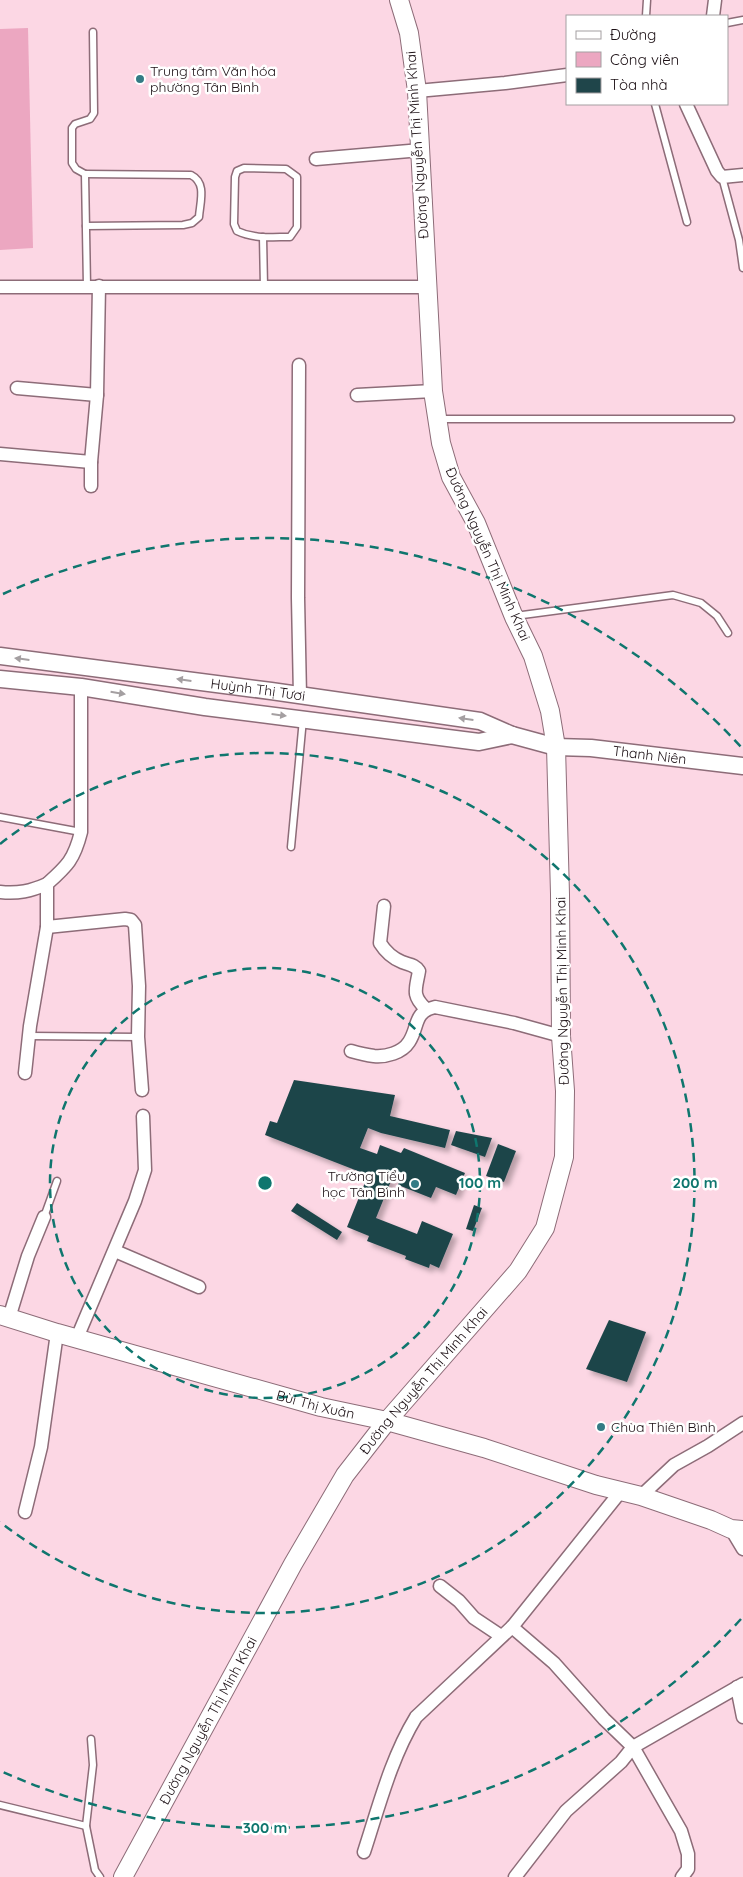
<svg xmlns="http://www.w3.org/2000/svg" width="743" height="1877" font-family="Quicksand,sans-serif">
	<defs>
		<filter id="shadow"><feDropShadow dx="4.5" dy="4.5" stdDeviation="2.5" flood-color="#0004"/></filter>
	</defs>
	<rect width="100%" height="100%" fill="#fcd7e4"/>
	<path fill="#eca7c1" d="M28,28L33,248L0,250V29Z"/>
	<g fill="#1f454a" filter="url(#shadow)">
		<path d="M294,1080L395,1095L390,1116L450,1130L445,1148L381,1133L368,1128L360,1148L377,1154L380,1145L401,1153L404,1148L465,1173L456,1195L436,1187L431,1198L398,1185L402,1174L395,1171L376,1218L417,1234L422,1221L453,1234L439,1268L430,1264L429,1268L405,1259L406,1256L367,1241L369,1236L347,1227L368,1175L265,1135L270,1121L277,1123Z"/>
		<path d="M456,1131L492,1138L485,1157L451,1145Z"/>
		<path d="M498,1144L516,1151L504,1182L486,1176Z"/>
		<path d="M297,1203L342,1232L337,1240L291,1211Z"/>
		<path d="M474,1205L482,1208L473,1231L466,1229Z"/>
		<path d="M609,1320L646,1332L627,1382L586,1369Z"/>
	</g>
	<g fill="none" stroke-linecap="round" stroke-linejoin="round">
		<defs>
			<g id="service">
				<path d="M646,16L647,0"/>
				<path d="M727,23L743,20"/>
				<path d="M655,104L687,222"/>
				<path d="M244,168L286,169L297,177V227L290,237C271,237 254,239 237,231L234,224L235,177L237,171Z"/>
				<path d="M85,174L191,175C207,183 200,202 199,217L192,223L183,225L86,226"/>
				<path d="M722,177L739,240L743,268"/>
				<path d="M263,237L264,287"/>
				<path d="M87,286L85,174L76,169L72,163V128L75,124L90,119L94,113L93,32"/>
				<path d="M439,419H731"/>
				<path d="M515,616L673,595L701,603L717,616L728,633"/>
				<path d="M0,817L81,832"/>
				<path d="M291,847L303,719"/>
				<path d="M29,1036L138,1037"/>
				<path d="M44,1217L57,1181"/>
				<path d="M91,1739L93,1765L86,1826L95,1870L100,1877"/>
				<path d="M0,1805L86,1826"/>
			</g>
			<g id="minor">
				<path d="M713,16L715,0"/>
				<path d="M417,91L505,83L567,75"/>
				<path d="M686,104L717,171L722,177L743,175"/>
				<path d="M316,159L421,150"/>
				<path d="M0,287H426"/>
				<path d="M299,365L298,598L300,696"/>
				<path d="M17,388L97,395"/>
				<path d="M357,395L433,391"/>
				<path d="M0,454L91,462L97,395L99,286"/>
				<path d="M91,486V462"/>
				<path d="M81,687V832C74,860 67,866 47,884V927L125,919L131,920L135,925L139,986L138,1037L142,1090"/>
				<path d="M0,892C18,894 31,891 47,884"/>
				<path d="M384,906L380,943C385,951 392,958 402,962C409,965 414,964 419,971C416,989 411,995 426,1009"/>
				<path d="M351,1051C358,1053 366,1055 374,1056C386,1057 402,1053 409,1042C419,1027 413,1012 435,1007L514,1023L561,1036"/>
				<path d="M25,1073L30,1026L47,927"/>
				<path d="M115,1251L199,1287"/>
				<path d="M9,1318L28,1256L44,1217"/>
				<path d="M77,1338L135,1201L145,1170L143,1116"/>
				<path d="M641,1496L674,1465L708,1446L743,1423"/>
				<path d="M25,1512L41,1447L57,1333"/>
				<path d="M731,1529L743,1549"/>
				<path d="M440,1586L459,1601L474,1618L501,1636"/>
				<path d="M512,1627L554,1663L604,1719L633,1747L681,1831L688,1854V1869L682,1877"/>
				<path d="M737,1687L743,1717"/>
				<path d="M364,1852C379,1806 391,1758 416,1717L512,1627L621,1491"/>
				<path d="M515,1877L566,1811L621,1762L633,1747L743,1684"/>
			</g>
			<g id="tertiary">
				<path id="s1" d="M0,656L271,691L480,721L512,735L556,747L591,748L743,766"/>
				<path d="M0,679L81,687L205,707L479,742L512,735"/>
			</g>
			<g id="secondary">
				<path id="s2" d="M0,1315L57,1333L321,1407L387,1421L484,1448L596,1485L641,1496L711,1520L731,1529L743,1530"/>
				<path id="s3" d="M123,1877L293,1564L345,1475L387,1421L518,1271L545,1228L564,1157L565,1091L561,1036L560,894L556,747L550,711L533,656L514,617L476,523L451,477L441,443L433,391L417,91L409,33L399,0"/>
			</g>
		</defs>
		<use href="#service" stroke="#8d6c78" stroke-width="9"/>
		<use href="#minor" stroke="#8d6c78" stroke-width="15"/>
		<use href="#tertiary" stroke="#8d6c78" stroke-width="19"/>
		<use href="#secondary" stroke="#8d6c78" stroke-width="20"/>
		<use href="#service" stroke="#fff" stroke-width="6"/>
		<use href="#minor" stroke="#fff" stroke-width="12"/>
		<use href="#tertiary" stroke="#fff" stroke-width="16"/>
		<use href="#secondary" stroke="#fff" stroke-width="18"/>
	</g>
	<defs><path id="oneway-solid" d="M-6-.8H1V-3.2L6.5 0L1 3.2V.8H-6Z" transform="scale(1.25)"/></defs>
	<g fill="#a49fa1">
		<use href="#oneway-solid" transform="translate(22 659) rotate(-173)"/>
		<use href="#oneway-solid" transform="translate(184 680) rotate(-172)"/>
		<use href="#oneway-solid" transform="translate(118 693) rotate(9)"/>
		<use href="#oneway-solid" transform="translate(279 715) rotate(7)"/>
		<use href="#oneway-solid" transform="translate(466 719) rotate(-172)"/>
	</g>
	<g fill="none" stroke="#0f766e" stroke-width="2.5" stroke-dasharray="9 6">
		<circle cx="265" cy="1183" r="215"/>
		<path d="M0 844A430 430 0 1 1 0 1522"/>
		<path d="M741 1619A645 645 0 0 1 3 1772M3 594A645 645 0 0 1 741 747"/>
	</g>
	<g fill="#347b85" stroke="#fff" stroke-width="2">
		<circle cx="140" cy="79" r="5"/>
		<circle cx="415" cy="1184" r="5"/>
		<circle cx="601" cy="1427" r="5"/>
	</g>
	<g text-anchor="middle" stroke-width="5" stroke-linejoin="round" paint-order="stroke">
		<g font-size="14" fill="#1b0f14" stroke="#fff" text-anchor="start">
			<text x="150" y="76">Trung tâm Văn hóa<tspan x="150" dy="16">phường Tân Bình</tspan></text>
			<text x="405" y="1181" text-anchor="end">Trường Tiểu<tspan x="405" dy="16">học Tân Bình</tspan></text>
			<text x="611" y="1432">Chùa Thiên Bình</text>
		</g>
		<g font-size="14" fill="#1b0f14" stroke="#fff">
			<text transform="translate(417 145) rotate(-94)" y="5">Đường Nguyễn Thị Minh Khai</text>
			<text transform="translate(488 554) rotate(66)" y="5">Đường Nguyễn Thị Minh Khai</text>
			<text dy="5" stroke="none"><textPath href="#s1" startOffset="260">Huỳnh Thị Tươi</textPath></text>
			<text dy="5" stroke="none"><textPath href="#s1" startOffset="659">Thanh Niên</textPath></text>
			<text transform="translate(562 991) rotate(-91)" y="5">Đường Nguyễn Thị Minh Khai</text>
			<text dy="5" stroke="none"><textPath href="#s3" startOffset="582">Đường Nguyễn Thị Minh Khai</textPath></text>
			<text dy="5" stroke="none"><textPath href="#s2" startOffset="328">Bùi Thị Xuân</textPath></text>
			<text dy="5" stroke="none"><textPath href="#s3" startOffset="178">Đường Nguyễn Thị Minh Khai</textPath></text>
		</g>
	</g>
	<circle cx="265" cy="1183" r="8" fill="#0f766e" stroke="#fff" stroke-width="2.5"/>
	<g font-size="15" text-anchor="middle" font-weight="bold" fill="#0f766e" stroke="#fff" stroke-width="5" stroke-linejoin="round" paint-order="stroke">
		<text x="480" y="1188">100 m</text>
		<text x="695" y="1188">200 m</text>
		<text x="265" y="1833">300 m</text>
	</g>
	<rect x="566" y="15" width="162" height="90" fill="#ffffff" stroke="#a49fa1"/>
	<rect x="576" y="31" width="25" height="8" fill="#ffffff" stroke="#a49fa1"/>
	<text x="610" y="40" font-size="15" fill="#1b0f14">Đường</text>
	<rect x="576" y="52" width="25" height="15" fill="#eca7c1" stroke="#a49fa1"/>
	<text x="610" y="65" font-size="15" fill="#1b0f14">Công viên</text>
	<rect x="576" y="78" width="25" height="15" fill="#1f454a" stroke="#a49fa1"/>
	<text x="610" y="90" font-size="15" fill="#1b0f14">Tòa nhà</text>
</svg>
